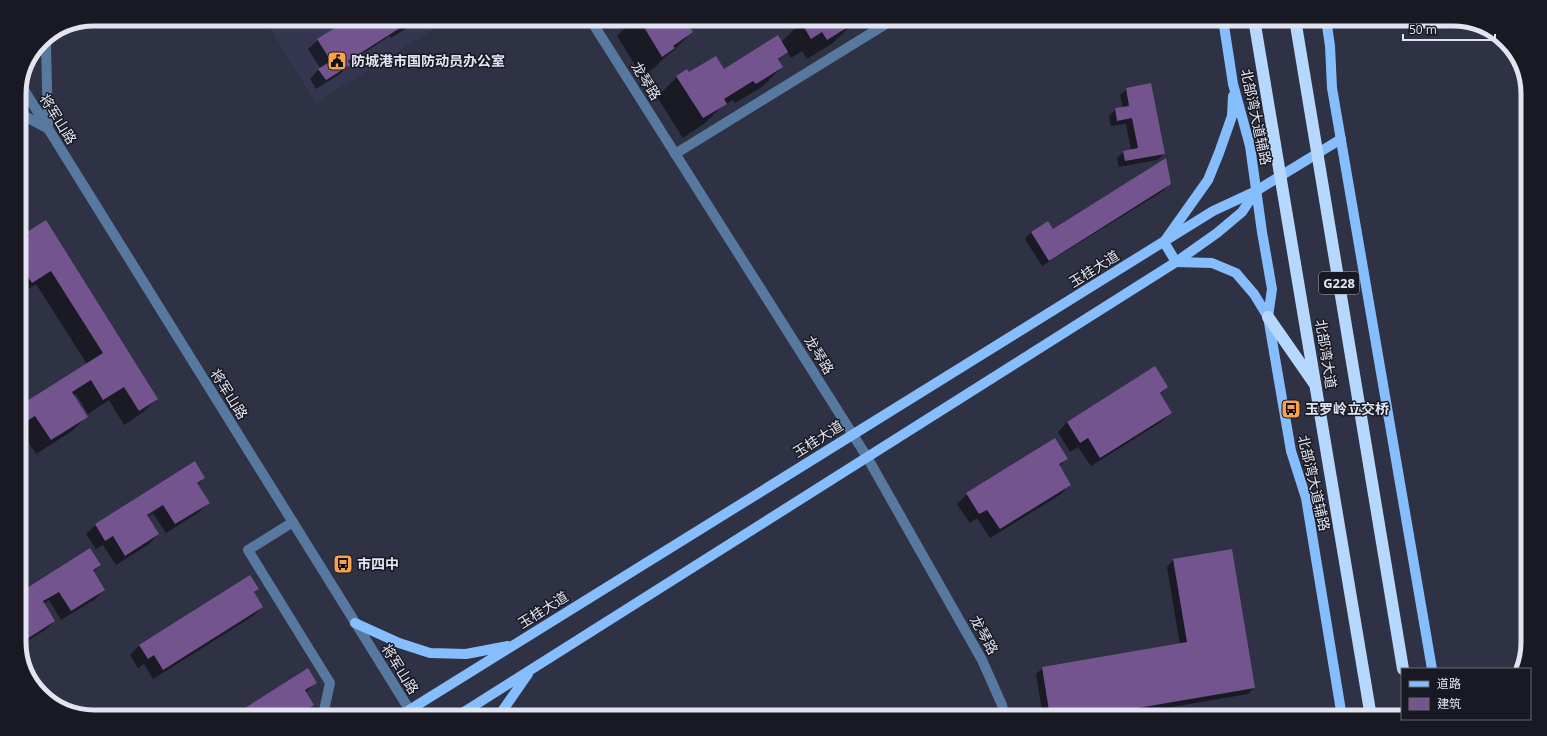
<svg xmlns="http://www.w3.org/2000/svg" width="1547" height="736" font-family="'Open Sans','Noto Sans SC',sans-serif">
	<rect width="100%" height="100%" fill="#2f3144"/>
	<path fill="#353751" d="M264,19H450L316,103Z"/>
	<g fill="#0007">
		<path d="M351,19H422L391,38L390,36L348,63L349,65L340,74L316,89L310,79L320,68L308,49L318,40Z"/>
		<path d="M634,19H683L692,32L672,52L665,57L654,68L642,76L617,36Z"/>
		<path d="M694,19H711L699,27Z"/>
		<path d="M807,19H851L853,23L833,43L807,59L802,51L791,58L787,52L778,61L782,67L762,87L735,103L733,100L721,107L705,123L683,138L657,97L677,77L689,73L724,70L781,42L801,23Z"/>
		<path d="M1127,89L1164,154L1157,160L1119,167L1117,158L1124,152L1131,150L1126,124L1111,126L1109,116L1116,109L1123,108L1120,95Z"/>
		<path d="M1169,184L1163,191L1042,266L1025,239L1031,232L1048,222L1053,231Z"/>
		<path d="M27,232L157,399L142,413L124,425L109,400L88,414L76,394L73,396L86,417L72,431L36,454L20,429L19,430V407L87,364L36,284L19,295V241Z"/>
		<path d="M1155,367L1167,387L1160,395L1171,413L1161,422L1091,466L1078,447L1070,452L1058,432L1067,422Z"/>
		<path d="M1054,439L1067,459L1059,466L1070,484L1061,494L990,538L977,518L970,523L957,504L967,494Z"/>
		<path d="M204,478L197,485L208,503L199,512L166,533L153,513L147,517L158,534L149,544L116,565L103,545L96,549L86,534L96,525Z"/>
		<path d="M1173,560L1254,688L1248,694L1113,717H1043L1036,674L1043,668L1180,645L1167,567Z"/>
		<path d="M100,565L93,572L104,590L95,599L61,620L49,600L43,604L54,621L45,630L19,646V594Z"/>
		<path d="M250,576L258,589L254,593L262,607L253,616L153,679L144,664L138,668L130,655L139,646Z"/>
		<path d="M316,682L305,693L312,705L299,717H233Z"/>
	</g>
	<g fill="#74548e">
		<path d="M349,19H414L348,61L350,65L326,80L318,69L331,61L317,39Z"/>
		<path d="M639,19H680L683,23L686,21L693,32L673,46L675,48L662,57Z"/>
		<path d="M799,19H861L827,40L822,32L811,39Z"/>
		<path d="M778,35L788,52L778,59L783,67L756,84L753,81L724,99L727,104L703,118L676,76L687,69L689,72L716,56L724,69Z"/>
		<path d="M1151,83L1165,154L1125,161L1123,151L1138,148L1132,118L1117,121L1115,108L1129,106L1126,88Z"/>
		<path d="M1166,158L1171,184L1049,261L1031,232L1048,221L1053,229Z"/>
		<path d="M46,220L158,399L139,411L124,387L103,400L91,380L72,392L88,417L51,440L35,416L27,421L19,409V406L103,353L51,271L32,283L19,263V242L29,236L27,232Z"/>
		<path d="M1155,366L1168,387L1160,393L1172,413L1100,458L1088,438L1080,443L1067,422Z"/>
		<path d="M1055,438L1068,459L1059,464L1071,485L1000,529L987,510L979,514L966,493Z"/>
		<path d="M195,461L205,478L197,483L210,503L175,524L163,505L147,515L159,534L125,556L113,536L105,541L95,524Z"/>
		<path d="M90,548L101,565L93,570L105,590L71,611L59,592L43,601L55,621L19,644V593Z"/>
		<path d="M1232,549L1255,688L1085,717H1050L1042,667L1187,642L1173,559Z"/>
		<path d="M250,575L259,589L254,592L263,607L163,670L154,655L148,659L139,645Z"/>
		<path d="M308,668L317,683L305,690L314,705L295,717H231Z"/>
	</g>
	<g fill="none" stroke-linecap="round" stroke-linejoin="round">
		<g stroke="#57799f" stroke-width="10">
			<path d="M309,19L311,22L316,19"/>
			<path d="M590,19L867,457L982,660L1002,705L1005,717"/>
			<path d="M48,36L46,45L48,129"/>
			<path d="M21,85L414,717"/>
			<path d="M19,113L47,128"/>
			<path d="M675,154L894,19"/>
			<path d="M293,522L248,550L330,683L323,715L320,717"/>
		</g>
		<g stroke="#86befd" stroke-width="10">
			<path d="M1223,19L1233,84L1250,146L1262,232L1272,289L1268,317L1291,451L1306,498L1342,717"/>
			<path d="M1326,19L1330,46L1332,88L1432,669"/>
			<path d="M1176,262L1164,242L1208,180L1219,153L1232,116L1233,96"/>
			<path d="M1176,262L1212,263L1236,273L1254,294L1268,317"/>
			<path d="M355,623L399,643L430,653L466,654L508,646"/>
			<path d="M398,717L1213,211L1256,191L1341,139"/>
			<path d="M456,717L1176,262L1217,233L1242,212L1256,191"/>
			<path d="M498,717L528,674"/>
		</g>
		<g stroke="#b7d8fe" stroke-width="12">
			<path d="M1254,19L1371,717"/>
			<path d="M1295,19L1403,669"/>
			<path d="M1268,317L1314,383"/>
		</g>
	</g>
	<defs>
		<symbol id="civic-square" viewBox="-11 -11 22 22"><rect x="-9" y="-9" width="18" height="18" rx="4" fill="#f8a14a" stroke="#191923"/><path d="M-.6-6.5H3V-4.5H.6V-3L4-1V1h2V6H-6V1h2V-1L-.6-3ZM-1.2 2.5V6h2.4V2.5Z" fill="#111"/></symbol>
		<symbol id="bus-square" viewBox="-11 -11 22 22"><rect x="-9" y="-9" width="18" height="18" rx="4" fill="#f8a14a" stroke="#191923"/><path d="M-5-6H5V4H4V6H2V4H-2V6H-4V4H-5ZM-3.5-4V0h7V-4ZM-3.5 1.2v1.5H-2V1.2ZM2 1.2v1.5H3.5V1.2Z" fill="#111"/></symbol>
	</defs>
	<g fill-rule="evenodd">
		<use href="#civic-square" x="326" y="50" width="22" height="22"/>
		<use href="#bus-square" x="1280" y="398" width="22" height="22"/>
		<use href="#bus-square" x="332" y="553" width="22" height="22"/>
	</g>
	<g text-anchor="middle" stroke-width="3" stroke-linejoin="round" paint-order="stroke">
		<rect fill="#191923" stroke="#a6a7b3" stroke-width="1" x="1319" y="272" width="40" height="22" rx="3"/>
		<g font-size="13" font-weight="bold" fill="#e2e4f1">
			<text x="1339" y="288">G228</text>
		</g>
		<g font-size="14" font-weight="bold" fill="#e2e4f1" stroke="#191923" text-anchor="start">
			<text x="351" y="66">防城港市国防动员办公室</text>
			<text x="1305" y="414">玉罗岭立交桥</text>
			<text x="357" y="569">市四中</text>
		</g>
		<g font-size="14" fill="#e2e4f1" stroke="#191923">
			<text transform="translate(646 81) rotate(58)" y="5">龙琴路</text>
			<text transform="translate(1256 117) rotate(78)" y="5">北部湾大道辅路</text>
			<text transform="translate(58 119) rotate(58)" y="5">将军山路</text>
			<text transform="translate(1094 269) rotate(-32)" y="5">玉桂大道</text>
			<text transform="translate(1326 354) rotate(81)" y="5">北部湾大道</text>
			<text transform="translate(819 355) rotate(58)" y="5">龙琴路</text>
			<text transform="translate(229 394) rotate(58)" y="5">将军山路</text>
			<text transform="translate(818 439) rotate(-32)" y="5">玉桂大道</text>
			<text transform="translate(1314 483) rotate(77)" y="5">北部湾大道辅路</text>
			<text transform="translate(543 610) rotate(-32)" y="5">玉桂大道</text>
			<text transform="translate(984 635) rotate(61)" y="5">龙琴路</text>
			<text transform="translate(400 669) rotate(58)" y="5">将军山路</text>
		</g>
	</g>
	<path d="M0 0H1547V736H0ZM94 26H1453A68 68 0 0 1 1521 94V642A68 68 0 0 1 1453 710H94A68 68 0 0 1 26 642V94A68 68 0 0 1 94 26Z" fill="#191923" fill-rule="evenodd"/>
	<path fill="none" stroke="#e2e4f1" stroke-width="5" d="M94 26H1453A68 68 0 0 1 1521 94V642A68 68 0 0 1 1453 710H94A68 68 0 0 1 26 642V94A68 68 0 0 1 94 26Z"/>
	<rect x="1401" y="668" width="130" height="52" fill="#191923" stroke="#696a75"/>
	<rect x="1409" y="681" width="20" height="6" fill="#86befd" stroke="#696a75"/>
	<text x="1437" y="688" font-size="12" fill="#e2e4f1">道路</text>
	<rect x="1409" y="698" width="20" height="12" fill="#74548e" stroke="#696a75"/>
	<text x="1437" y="708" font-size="12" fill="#e2e4f1">建筑</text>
	<path d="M1403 34v6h92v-6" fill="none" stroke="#e2e4f1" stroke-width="2"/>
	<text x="1409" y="34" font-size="12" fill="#e2e4f1" stroke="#191923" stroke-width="3" paint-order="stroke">50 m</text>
</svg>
